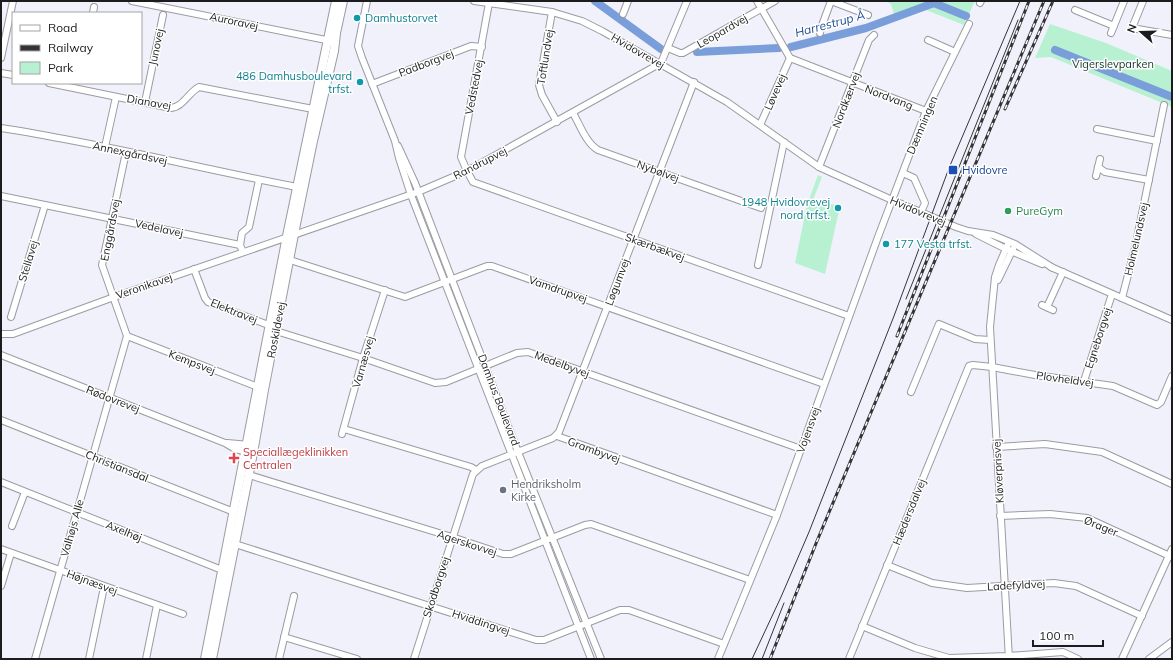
<svg xmlns="http://www.w3.org/2000/svg" width="1173" height="660" font-family="Mulish,sans-serif">
	<rect width="100%" height="100%" fill="#f1f1fb"/>
	<g fill="#b8f1d2">
		<path d="M885,1H975L964,25L926,10L896,21L891,4Z"/>
		<path d="M1050,24L1106,43L1172,71V107L1051,57L1035,58Z"/>
		<path d="M818,175L822,177L813,200L840,206L825,274L795,263L807,205Z"/>
	</g>
	<g fill="none" stroke-linecap="round" stroke-linejoin="round">
		<g stroke="#7a9ed9" stroke-width="8">
			<path d="M595,1L661,49"/>
			<path d="M791,47L866,28L934,3L966,16"/>
			<path d="M1055,50L1172,97"/>
			<path d="M697,52L779,48"/>
		</g>
		<defs>
			<g id="minor">
				<path d="M132,1L331,41"/>
				<path d="M367,1L358,46L362,58L395,141L399,158L411,195L591,659"/>
				<path d="M474,1L552,12L582,21L602,31L727,102L819,167L892,200L956,227L968,231L993,235L1015,244L1053,268"/>
				<path d="M757,1L790,58L926,111"/>
				<path d="M831,1L868,15"/>
				<path d="M1143,1L1132,28L1172,35"/>
				<path d="M489,3L461,157L467,171L473,182L849,316"/>
				<path d="M980,3L981,1"/>
				<path d="M1075,10L1114,26"/>
				<path d="M552,12L539,85L542,95L557,122"/>
				<path d="M93,13L94,7"/>
				<path d="M623,14L628,1"/>
				<path d="M820,33L821,28L831,1"/>
				<path d="M1111,33L1124,1"/>
				<path d="M928,40L955,52"/>
				<path d="M668,48L680,53H683L775,1"/>
				<path d="M1,58L13,1"/>
				<path d="M661,63L687,1"/>
				<path d="M1,73L13,75"/>
				<path d="M49,83L171,108C183,107 189,92 199,87L313,109"/>
				<path d="M372,84L471,46L482,47"/>
				<path d="M145,102L163,15"/>
				<path d="M573,113C580,125 586,143 598,150L761,208"/>
				<path d="M760,125L790,58"/>
				<path d="M1,128C100,143 198,168 297,187"/>
				<path d="M1097,129L1157,141"/>
				<path d="M398,146L415,183L518,452L601,659"/>
				<path d="M105,147L116,97"/>
				<path d="M819,167L869,40L874,35"/>
				<path d="M1098,167L1105,172L1149,180"/>
				<path d="M903,173L914,178L925,203L921,212"/>
				<path d="M1096,176L1100,159"/>
				<path d="M1,196L240,245L243,252"/>
				<path d="M976,234L1006,249L1042,264"/>
				<path d="M240,245L242,233L249,227L259,180"/>
				<path d="M290,260L405,297L487,266H492L824,384"/>
				<path d="M758,265L784,142"/>
				<path d="M1051,267L1172,320"/>
				<path d="M194,269L205,298L208,302L271,326"/>
				<path d="M998,280L1013,249"/>
				<path d="M1122,298L1135,248L1164,105"/>
				<path d="M1042,305L1053,310"/>
				<path d="M1047,307L1063,272"/>
				<path d="M11,317L45,205"/>
				<path d="M276,331L363,358L435,383L446,382L517,353L528,352L801,449"/>
				<path d="M1,334H13L114,297L418,192L467,171L661,63"/>
				<path d="M127,336L258,387"/>
				<path d="M1,355L225,443L235,449L249,452"/>
				<path d="M1084,381L1112,294"/>
				<path d="M911,392L939,324L975,339L990,340"/>
				<path d="M1,420L234,512"/>
				<path d="M344,429L471,467L476,470"/>
				<path d="M342,434L363,358L385,290"/>
				<path d="M557,436L777,515"/>
				<path d="M227,443L250,445"/>
				<path d="M996,447L1045,444L1102,452L1172,484"/>
				<path d="M249,475L452,537L503,554H511L585,525L591,524L750,580"/>
				<path d="M1,482L222,570"/>
				<path d="M1000,516L1050,514L1087,518L1172,557"/>
				<path d="M12,526L25,492"/>
				<path d="M235,544L536,640H544L620,610H629L724,644"/>
				<path d="M1,549L183,614"/>
				<path d="M887,565L932,583L967,588L1054,583L1076,586L1142,616"/>
				<path d="M1,586L11,553"/>
				<path d="M862,626L915,648L949,658L1008,656L1063,652L1078,659"/>
				<path d="M284,637L357,659"/>
				<path d="M35,659L127,336L102,265L126,152"/>
				<path d="M89,659L104,587"/>
				<path d="M146,659L157,605"/>
				<path d="M279,659L294,596"/>
				<path d="M414,659L473,474L482,466L553,438L559,432L694,82"/>
				<path d="M718,659L777,515L878,237L926,111L969,24"/>
				<path d="M849,659L969,366L973,365L992,367L1035,375L1113,386L1157,405L1161,402L1172,376"/>
				<path d="M1009,659L990,327L995,277L999,265L1009,242"/>
				<path d="M1122,659L1172,549"/>
				<path d="M1149,659L1172,642"/>
			</g>
			<g id="major">
				<path d="M205,659L287,236L336,1"/>
				<path d="M212,659L253,453L264,390L296,224L313,141L334,51L336,33L343,1"/>
			</g>
		</defs>
		<use href="#minor" stroke="#9b9ba3" stroke-width="8"/>
		<use href="#major" stroke="#9b9ba3" stroke-width="10"/>
		<use href="#minor" stroke="#fff" stroke-width="6"/>
		<use href="#major" stroke="#fff" stroke-width="8"/>
		<g stroke="#343438" stroke-width="1">
			<path d="M906,299L1018,20"/>
			<path d="M752,659L781,597L809,532L894,316L949,168L1020,1"/>
			<path d="M762,659L784,603"/>
		</g>
		<defs>
			<g id="rail">
				<path d="M1005,109L1053,1"/>
				<path d="M897,336L1029,1"/>
				<path d="M770,659L817,541L1044,1"/>
			</g>
		</defs>
		<use href="#rail" stroke="#343438" stroke-width="3"/>
		<use href="#rail" stroke="#fff" stroke-width="1.5" stroke-dasharray="4.5" stroke-linecap="butt"/>
	</g>
	<g fill="#0f9aa8" stroke="#fff" stroke-width="1.5">
		<circle cx="357" cy="18" r="4"/>
		<circle cx="360" cy="82" r="4"/>
		<circle cx="838" cy="208" r="4"/>
		<circle cx="886" cy="244" r="4"/>
	</g>
	<rect fill="#1a4fb4" stroke="#fff" stroke-width="1.5" x="948" y="165" width="10" height="10" rx="2"/>
	<circle fill="#2e9e5b" stroke="#fff" stroke-width="1.5" cx="1008" cy="211" r="4"/>
	<path fill="#e0444e" stroke="#fff" stroke-width="1.5" d="M232 452h4v4h4v4h-4v4h-4v-4h-4v-4h4z"/>
	<circle fill="#6b7280" stroke="#fff" stroke-width="1.5" cx="503" cy="490" r="4"/>
	<g text-anchor="middle" stroke-width="3" stroke-linejoin="round" paint-order="stroke">
		<g font-size="11" fill="#0d838f" stroke="#fff" text-anchor="start">
			<text x="365" y="22">Damhustorvet</text>
			<text x="352" y="80" text-anchor="end">486 Damhusboulevard<tspan x="352" dy="13">trfst.</tspan></text>
			<text x="830" y="206" text-anchor="end">1948 Hvidovrevej<tspan x="830" dy="13">nord trfst.</tspan></text>
			<text x="894" y="248">177 Vesta trfst.</text>
		</g>
		<g font-size="11" fill="#1c1c1f" stroke="#fff">
			<text transform="translate(234 21) rotate(12)" y="4">Auroravej</text>
			<text transform="translate(722 31) rotate(-30)" y="4">Leopardvej</text>
			<text transform="translate(156 47) rotate(-78)" y="4">Junovej</text>
			<text transform="translate(638 51) rotate(30)" y="4">Hvidovrevej</text>
			<text transform="translate(545 57) rotate(-81)" y="4">Toftlundvej</text>
			<text transform="translate(426 63) rotate(-21)" y="4">Padborgvej</text>
			<text transform="translate(474 87) rotate(-79)" y="4">Vedstedvej</text>
			<text transform="translate(775 92) rotate(-66)" y="4">Løvevej</text>
			<text transform="translate(889 97) rotate(21)" y="4">Nordvang</text>
			<text transform="translate(846 100) rotate(-69)" y="4">Nordkærvej</text>
			<text transform="translate(149 102) rotate(10)" y="4">Dianavej</text>
			<text transform="translate(922 125) rotate(-67)" y="4">Dæmningen</text>
			<text transform="translate(130 153) rotate(12)" y="4">Annexgårdsvej</text>
			<text transform="translate(480 163) rotate(-27)" y="4">Randrupvej</text>
			<text transform="translate(658 171) rotate(20)" y="4">Nybølvej</text>
			<text transform="translate(918 211) rotate(23)" y="4">Hvidovrevej</text>
			<text transform="translate(159 228) rotate(12)" y="4">Vedelavej</text>
			<text transform="translate(110 230) rotate(-79)" y="4">Enggårdsvej</text>
			<text transform="translate(1136 239) rotate(-77)" y="4">Holmelundsvej</text>
			<text transform="translate(655 247) rotate(20)" y="4">Skærbækvej</text>
			<text transform="translate(28 261) rotate(-73)" y="4">Stellavej</text>
			<text transform="translate(617 282) rotate(-69)" y="4">Løgumvej</text>
			<text transform="translate(144 286) rotate(-19)" y="4">Veronikavej</text>
			<text transform="translate(558 289) rotate(19)" y="4">Vamdrupvej</text>
			<text transform="translate(234 311) rotate(22)" y="4">Elektravej</text>
			<text transform="translate(276 330) rotate(-79)" y="4">Roskildevej</text>
			<text transform="translate(1098 338) rotate(-72)" y="4">Egneborgvej</text>
			<text transform="translate(192 362) rotate(21)" y="4">Kempsvej</text>
			<text transform="translate(363 362) rotate(-74)" y="4">Varnæsvej</text>
			<text transform="translate(562 364) rotate(20)" y="4">Medelbyvej</text>
			<text transform="translate(1065 379) rotate(8)" y="4">Plovheldvej</text>
			<text transform="translate(113 399) rotate(21)" y="4">Rødovrevej</text>
			<text transform="translate(499 400) rotate(69)" y="4">Damhus Boulevard</text>
			<text transform="translate(808 430) rotate(-70)" y="4">Vojensvej</text>
			<text transform="translate(594 450) rotate(20)" y="4">Grambyvej</text>
			<text transform="translate(117 466) rotate(22)" y="4">Christiansdal</text>
			<text transform="translate(998 471) rotate(-93)" y="4">Kløverprisvej</text>
			<text transform="translate(909 512) rotate(-68)" y="4">Hædersdalvej</text>
			<text transform="translate(1101 526) rotate(22)" y="4">Ørager</text>
			<text transform="translate(72 528) rotate(-74)" y="4">Valhøjs Alle</text>
			<text transform="translate(124 531) rotate(22)" y="4">Axelhøj</text>
			<text transform="translate(467 543) rotate(18)" y="4">Agerskovvej</text>
			<text transform="translate(92 582) rotate(20)" y="4">Højnæsvej</text>
			<text transform="translate(1016 585) rotate(-3)" y="4">Ladefyldvej</text>
			<text transform="translate(436 587) rotate(-72)" y="4">Skodborgvej</text>
			<text transform="translate(481 622) rotate(18)" y="4">Hviddingvej</text>
		</g>
		<g font-size="11" fill="#133525" stroke="#fff">
			<text x="1113" y="68">Vigerslevparken</text>
		</g>
		<g font-size="11" fill="#164399" stroke="#fff" text-anchor="start">
			<text x="962" y="174">Hvidovre</text>
		</g>
		<g font-size="11" fill="#27864d" stroke="#fff" text-anchor="start">
			<text x="1016" y="215">PureGym</text>
		</g>
		<g font-size="11" fill="#be3a42" stroke="#fff" text-anchor="start">
			<text x="243" y="456">Speciallægeklinikken<tspan x="243" dy="13">Centralen</tspan></text>
		</g>
		<g font-size="11" fill="#5b616d" stroke="#fff" text-anchor="start">
			<text x="511" y="488">Hendriksholm<tspan x="511" dy="13">Kirke</tspan></text>
		</g>
		<g font-size="12" font-style="italic" fill="#214d93" stroke="#fff">
			<text transform="translate(830 24) rotate(-15)" y="4">Harrestrup Å</text>
		</g>
	</g>
	<rect width="1173" height="660" fill="none" stroke="#1c1c1f" stroke-width="4"/>
	<rect x="12" y="12" width="130" height="72" fill="#ffffff" stroke="#a4a4a5"/>
	<rect x="20" y="25" width="20" height="6" fill="#ffffff" stroke="#a4a4a5"/>
	<text x="48" y="32" font-size="12" fill="#1c1c1f">Road</text>
	<rect x="20" y="45" width="20" height="6" fill="#343438" stroke="#a4a4a5"/>
	<text x="48" y="52" font-size="12" fill="#1c1c1f">Railway</text>
	<rect x="20" y="62" width="20" height="12" fill="#b8f1d2" stroke="#a4a4a5"/>
	<text x="48" y="72" font-size="12" fill="#1c1c1f">Park</text>
	<g transform="translate(1141 32) rotate(290)" stroke="#ffffff" stroke-width="3" paint-order="stroke">
	<path d="M0-3L7 15L0 10L-7 15Z" fill="#1c1c1f"/>
	<text y="-6" font-size="11" font-weight="bold" text-anchor="middle" fill="#1c1c1f">N</text>
	</g>
	<path d="M1033 640v6h70v-6" fill="none" stroke="#1c1c1f" stroke-width="2"/>
	<text x="1039" y="640" font-size="12" fill="#1c1c1f" stroke="#ffffff" stroke-width="3" paint-order="stroke">100 m</text>
</svg>
